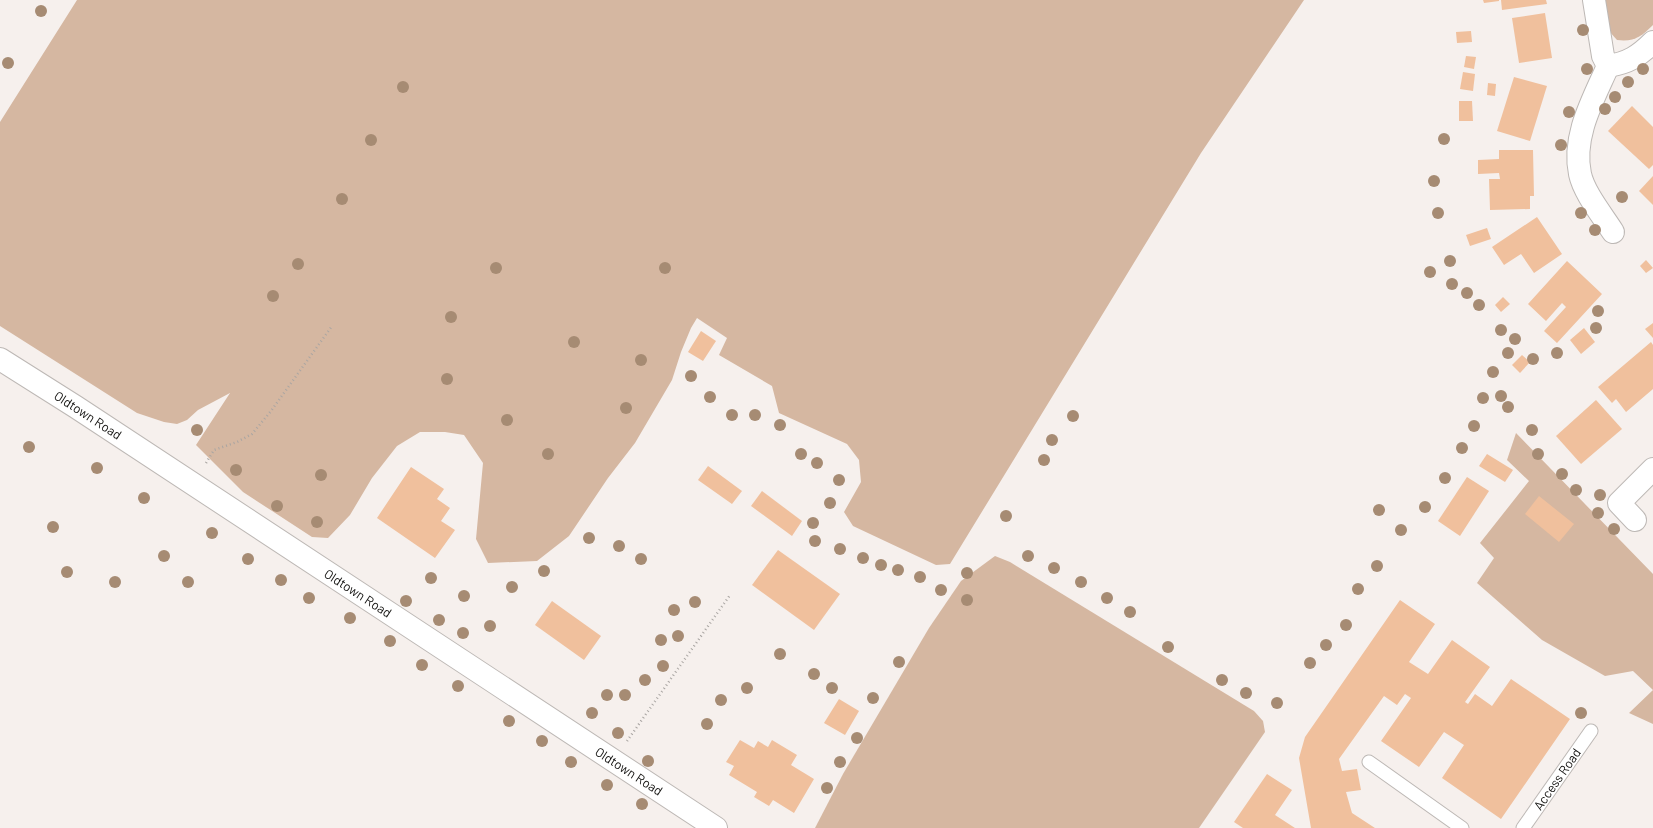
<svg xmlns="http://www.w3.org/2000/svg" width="1653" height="828" font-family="Barlow,sans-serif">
	<rect width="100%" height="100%" fill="#f6f0ed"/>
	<g fill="#d5b7a1">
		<path d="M77,0H1304L1201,153L950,564L936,565L853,526L844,512L861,482L859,460L847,444L779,413L772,386L719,355L727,338L697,318L691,328L681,352L672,380L635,443L608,478L569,536L537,561L488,563L476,539L483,463L464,435L445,432H420L397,446L372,478L350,515L328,538L312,537L243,492L196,445L230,393L198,410L187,420L177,424L164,422L137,413L0,326V122Z"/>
		<path d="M1605,0H1653V25C1641,37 1634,42 1617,40L1609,31Z"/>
		<path d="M1516,433L1653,574V724L1629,713L1653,690L1633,671L1605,676L1542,640L1477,583L1494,558L1480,543L1529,481L1507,460Z"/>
		<path d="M995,556L1010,562L1254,711L1263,721L1265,732L1199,828H815L843,774L929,628L961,581Z"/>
	</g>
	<g fill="#f0c09d">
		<path d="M1483,0H1499V1L1484,3Z"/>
		<path d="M1501,0H1546L1547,4L1502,10Z"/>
		<path d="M1545,13L1552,58L1519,63L1512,18Z"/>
		<path d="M1471,31L1472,42L1457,43L1456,32Z"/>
		<path d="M1466,56L1476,57L1474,69L1464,67Z"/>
		<path d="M1463,72L1475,74L1473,91L1460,89Z"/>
		<path d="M1514,77L1547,86L1530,141L1497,131Z"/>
		<path d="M1488,83L1496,84L1495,96L1487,95Z"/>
		<path d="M1459,101H1472L1473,121H1459Z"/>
		<path d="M1632,106L1653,127V165L1649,169L1608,131Z"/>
		<path d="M1499,150H1533L1534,196H1530V209L1490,210L1489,179H1500L1499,173L1478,174V160L1499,159Z"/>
		<path d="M1653,176V205L1639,191Z"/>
		<path d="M1537,217L1562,254L1534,273L1521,254L1504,265L1492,247Z"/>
		<path d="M1487,228L1491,239L1470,246L1466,235Z"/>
		<path d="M1646,260L1653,268L1646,273L1640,266Z"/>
		<path d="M1567,261L1602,294L1557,343L1544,331L1566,307L1562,303L1546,321L1528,304Z"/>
		<path d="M1503,297L1510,304L1501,312L1495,305Z"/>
		<path d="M1653,323V338L1645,329Z"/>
		<path d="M1584,328L1595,342L1581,354L1570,340Z"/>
		<path d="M701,331L716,341L703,361L688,352Z"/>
		<path d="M1651,342L1653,345V389L1626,412L1616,399L1612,403L1598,387Z"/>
		<path d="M1522,355L1530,362L1520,373L1512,365Z"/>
		<path d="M1596,400L1622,429L1581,464L1556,436Z"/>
		<path d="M1487,454L1513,470L1505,482L1479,466Z"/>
		<path d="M708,466L742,491L732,504L698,480Z"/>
		<path d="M411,467L444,489L437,499L450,508L441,521L455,530L435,558L377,518Z"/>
		<path d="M1467,477L1489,491L1460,536L1438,521Z"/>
		<path d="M762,491L802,521L792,536L751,506Z"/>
		<path d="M1539,496L1574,524L1559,542L1525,514Z"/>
		<path d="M778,550L840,594L814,630L752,585Z"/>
		<path d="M1400,600L1435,624L1409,662L1428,674L1452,640L1490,667L1465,702L1468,704L1475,694L1492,706L1511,679L1570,719L1501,819L1442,778L1464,745L1444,732L1419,767L1381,741L1411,698L1405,694L1397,705L1384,696L1339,759L1342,771L1357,769L1361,790L1346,792L1352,813L1375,828H1311L1299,758L1305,737Z"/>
		<path d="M552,601L601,636L584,660L535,625Z"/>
		<path d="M839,699L859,711L845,735L824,723Z"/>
		<path d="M740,740L754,748L758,741L768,747L772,740L797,755L791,765L814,779L794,813L773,800L769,806L754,797L757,792L729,775L734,766L726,762Z"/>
		<path d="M1267,774L1292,790L1275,815L1295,828H1243L1234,822Z"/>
	</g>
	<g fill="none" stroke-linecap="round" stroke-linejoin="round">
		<defs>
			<g id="service">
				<path d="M1369,762L1462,828"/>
				<path d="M1523,828L1591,731"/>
			</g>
			<g id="minor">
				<path d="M1594,0L1603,56L1608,66"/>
				<path d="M1608,66C1593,100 1572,136 1580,174C1584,193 1603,216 1613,232"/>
				<path d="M1608,66C1628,63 1639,56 1653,42"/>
				<path d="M0,359L76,407L716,828"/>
				<path d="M1635,520L1619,503L1653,469"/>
			</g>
		</defs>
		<use href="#service" stroke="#bdb8b5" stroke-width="15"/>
		<use href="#minor" stroke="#bdb8b5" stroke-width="24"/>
		<g stroke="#a9a5a2" stroke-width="2.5" stroke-dasharray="1 3" stroke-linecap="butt">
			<path d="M206,463L214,450L237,442L252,434L271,411L332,326"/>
			<path d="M627,741L730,595"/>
		</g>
		<use href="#service" stroke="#fff" stroke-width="13"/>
		<use href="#minor" stroke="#fff" stroke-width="22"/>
	</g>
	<g fill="#a68b73">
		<circle cx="41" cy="11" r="6"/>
		<circle cx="1583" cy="30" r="6"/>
		<circle cx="8" cy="63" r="6"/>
		<circle cx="1587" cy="69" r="6"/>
		<circle cx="1643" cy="69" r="6"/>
		<circle cx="1628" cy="82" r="6"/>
		<circle cx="403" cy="87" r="6"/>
		<circle cx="1615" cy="97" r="6"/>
		<circle cx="1605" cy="109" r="6"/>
		<circle cx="1569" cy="112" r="6"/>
		<circle cx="1444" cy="139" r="6"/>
		<circle cx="371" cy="140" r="6"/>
		<circle cx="1561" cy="145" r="6"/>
		<circle cx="1434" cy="181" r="6"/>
		<circle cx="1622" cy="197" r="6"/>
		<circle cx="342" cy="199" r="6"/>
		<circle cx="1438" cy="213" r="6"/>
		<circle cx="1581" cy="213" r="6"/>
		<circle cx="1595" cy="230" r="6"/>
		<circle cx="1450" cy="261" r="6"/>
		<circle cx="298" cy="264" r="6"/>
		<circle cx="496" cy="268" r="6"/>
		<circle cx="665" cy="268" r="6"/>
		<circle cx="1430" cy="272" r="6"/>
		<circle cx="1452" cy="284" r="6"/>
		<circle cx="1467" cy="293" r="6"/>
		<circle cx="273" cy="296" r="6"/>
		<circle cx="1479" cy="305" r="6"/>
		<circle cx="1598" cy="311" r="6"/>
		<circle cx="451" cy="317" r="6"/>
		<circle cx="1596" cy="328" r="6"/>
		<circle cx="1501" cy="330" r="6"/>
		<circle cx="1515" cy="339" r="6"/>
		<circle cx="574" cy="342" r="6"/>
		<circle cx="1508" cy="353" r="6"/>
		<circle cx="1557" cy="353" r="6"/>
		<circle cx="1533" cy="359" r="6"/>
		<circle cx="641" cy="360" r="6"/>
		<circle cx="1493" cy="372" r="6"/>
		<circle cx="691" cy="376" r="6"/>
		<circle cx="447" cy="379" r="6"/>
		<circle cx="1501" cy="396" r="6"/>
		<circle cx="710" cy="397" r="6"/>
		<circle cx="1483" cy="398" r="6"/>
		<circle cx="1508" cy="407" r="6"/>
		<circle cx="626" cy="408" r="6"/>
		<circle cx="732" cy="415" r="6"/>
		<circle cx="755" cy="415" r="6"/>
		<circle cx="1073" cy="416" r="6"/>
		<circle cx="507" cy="420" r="6"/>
		<circle cx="780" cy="425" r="6"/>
		<circle cx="1474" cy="426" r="6"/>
		<circle cx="197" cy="430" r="6"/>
		<circle cx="1532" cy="430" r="6"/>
		<circle cx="1052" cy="440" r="6"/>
		<circle cx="29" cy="447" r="6"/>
		<circle cx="1462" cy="448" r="6"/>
		<circle cx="548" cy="454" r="6"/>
		<circle cx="801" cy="454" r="6"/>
		<circle cx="1538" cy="454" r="6"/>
		<circle cx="1044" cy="460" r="6"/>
		<circle cx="817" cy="463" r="6"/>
		<circle cx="97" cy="468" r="6"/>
		<circle cx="236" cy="470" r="6"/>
		<circle cx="1562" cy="474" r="6"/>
		<circle cx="321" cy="475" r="6"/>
		<circle cx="1445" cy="478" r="6"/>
		<circle cx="839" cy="480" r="6"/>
		<circle cx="1576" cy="490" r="6"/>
		<circle cx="1600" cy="495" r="6"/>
		<circle cx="144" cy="498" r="6"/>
		<circle cx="830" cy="503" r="6"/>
		<circle cx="277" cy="506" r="6"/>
		<circle cx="1425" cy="507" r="6"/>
		<circle cx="1379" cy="510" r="6"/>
		<circle cx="1598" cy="513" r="6"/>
		<circle cx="1006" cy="516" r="6"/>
		<circle cx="317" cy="522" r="6"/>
		<circle cx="813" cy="523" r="6"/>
		<circle cx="53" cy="527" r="6"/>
		<circle cx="1614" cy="529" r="6"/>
		<circle cx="1401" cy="530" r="6"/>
		<circle cx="212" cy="533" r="6"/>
		<circle cx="589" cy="538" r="6"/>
		<circle cx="815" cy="541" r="6"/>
		<circle cx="619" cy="546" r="6"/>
		<circle cx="840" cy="549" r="6"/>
		<circle cx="164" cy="556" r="6"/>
		<circle cx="1028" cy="556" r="6"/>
		<circle cx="863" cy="558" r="6"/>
		<circle cx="248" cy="559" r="6"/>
		<circle cx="641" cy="559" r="6"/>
		<circle cx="881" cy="565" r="6"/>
		<circle cx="1377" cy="566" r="6"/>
		<circle cx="1054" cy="568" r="6"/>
		<circle cx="898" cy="570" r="6"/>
		<circle cx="544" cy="571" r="6"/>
		<circle cx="67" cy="572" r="6"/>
		<circle cx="967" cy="573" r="6"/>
		<circle cx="920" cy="577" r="6"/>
		<circle cx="431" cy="578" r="6"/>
		<circle cx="281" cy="580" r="6"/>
		<circle cx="115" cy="582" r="6"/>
		<circle cx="188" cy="582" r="6"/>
		<circle cx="1081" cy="582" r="6"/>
		<circle cx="512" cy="587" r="6"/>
		<circle cx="1358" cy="589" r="6"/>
		<circle cx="941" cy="590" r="6"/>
		<circle cx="464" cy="596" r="6"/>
		<circle cx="309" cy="598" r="6"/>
		<circle cx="1107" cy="598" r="6"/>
		<circle cx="967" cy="600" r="6"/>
		<circle cx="406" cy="601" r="6"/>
		<circle cx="695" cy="602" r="6"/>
		<circle cx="674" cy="610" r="6"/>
		<circle cx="1130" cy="612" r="6"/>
		<circle cx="350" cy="618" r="6"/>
		<circle cx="439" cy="620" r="6"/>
		<circle cx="1346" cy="625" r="6"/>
		<circle cx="490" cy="626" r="6"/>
		<circle cx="463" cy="633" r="6"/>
		<circle cx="678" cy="636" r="6"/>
		<circle cx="661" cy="640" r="6"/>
		<circle cx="390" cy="641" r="6"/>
		<circle cx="1326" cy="645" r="6"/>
		<circle cx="1168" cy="647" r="6"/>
		<circle cx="780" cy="654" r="6"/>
		<circle cx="899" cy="662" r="6"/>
		<circle cx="1310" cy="663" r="6"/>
		<circle cx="422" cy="665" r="6"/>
		<circle cx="663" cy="666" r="6"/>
		<circle cx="814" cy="674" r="6"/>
		<circle cx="645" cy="680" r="6"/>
		<circle cx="1222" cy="680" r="6"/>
		<circle cx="458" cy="686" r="6"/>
		<circle cx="747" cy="688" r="6"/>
		<circle cx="832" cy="688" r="6"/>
		<circle cx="1246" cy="693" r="6"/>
		<circle cx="607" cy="695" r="6"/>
		<circle cx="625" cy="695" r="6"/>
		<circle cx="873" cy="698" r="6"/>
		<circle cx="721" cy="700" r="6"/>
		<circle cx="1277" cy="703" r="6"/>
		<circle cx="592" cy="713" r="6"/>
		<circle cx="1581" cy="713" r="6"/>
		<circle cx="509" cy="721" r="6"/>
		<circle cx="707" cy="724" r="6"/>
		<circle cx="618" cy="733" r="6"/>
		<circle cx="857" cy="738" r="6"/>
		<circle cx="542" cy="741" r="6"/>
		<circle cx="648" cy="761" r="6"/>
		<circle cx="571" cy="762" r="6"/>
		<circle cx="840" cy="762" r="6"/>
		<circle cx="607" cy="785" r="6"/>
		<circle cx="827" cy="788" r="6"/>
		<circle cx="642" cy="804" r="6"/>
	</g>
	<g text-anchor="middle" stroke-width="3" stroke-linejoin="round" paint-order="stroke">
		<g font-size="13" fill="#12110f" stroke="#fff">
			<text transform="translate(88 415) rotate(33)" y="5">Oldtown Road</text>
			<text transform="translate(358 593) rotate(33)" y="5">Oldtown Road</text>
			<text transform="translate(629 771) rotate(33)" y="5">Oldtown Road</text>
			<text transform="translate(1557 779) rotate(-55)" y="5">Access Road</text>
		</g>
	</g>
</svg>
